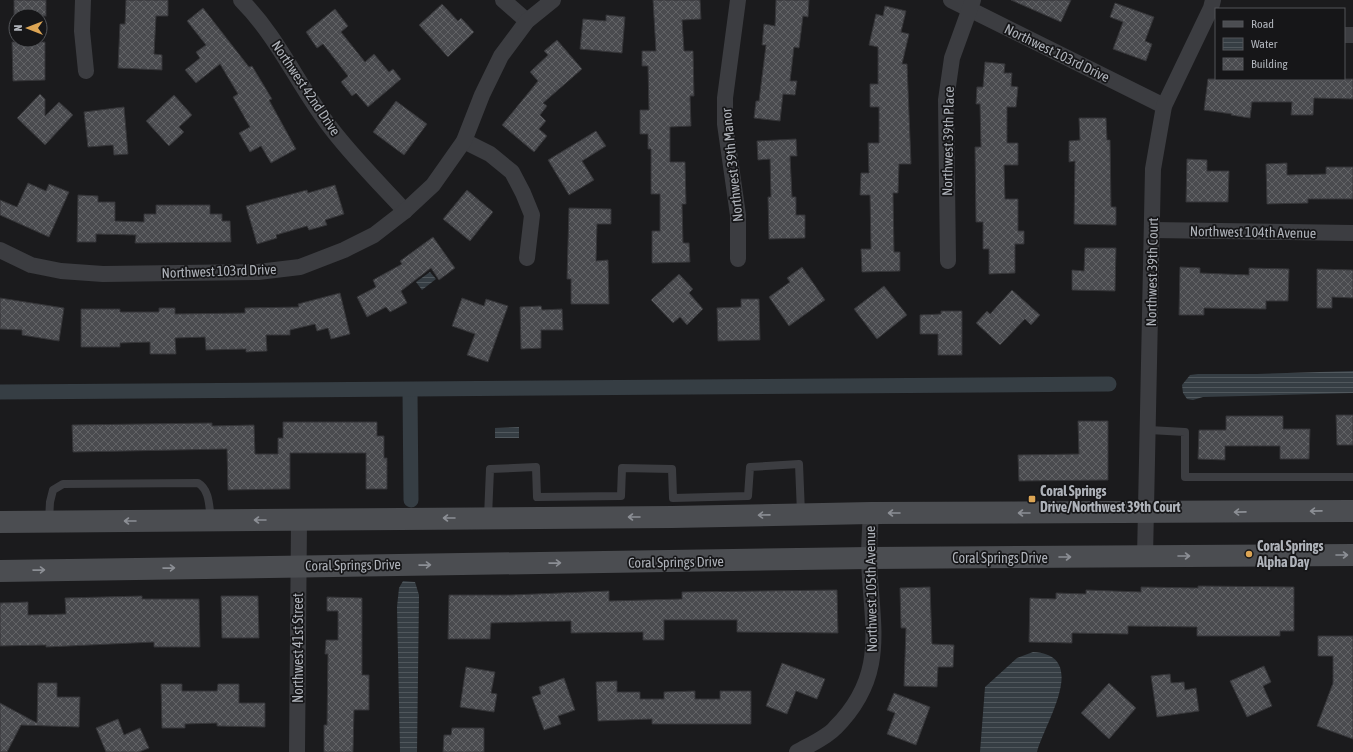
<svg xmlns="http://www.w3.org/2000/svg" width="1353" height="752" font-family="'Asap Condensed',sans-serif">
	<defs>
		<pattern id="water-rules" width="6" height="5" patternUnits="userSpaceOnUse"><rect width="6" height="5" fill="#363e44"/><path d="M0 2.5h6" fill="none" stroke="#51585d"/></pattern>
		<pattern id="building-cross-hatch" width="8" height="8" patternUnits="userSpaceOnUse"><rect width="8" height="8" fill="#4a4b4f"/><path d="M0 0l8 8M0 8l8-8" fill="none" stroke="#626366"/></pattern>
	</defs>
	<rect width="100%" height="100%" fill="#1b1b1d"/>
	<g fill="url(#water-rules)">
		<path d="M430,272L436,279L422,290L416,282Z"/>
		<path d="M1353,371V393L1203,397L1193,400L1187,399L1183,393L1182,385L1190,375L1198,374H1257Z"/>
		<path d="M519,427V438H495V428Z"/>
		<path d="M403,581L415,582L419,595L417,752H400L397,607L399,588Z"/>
		<path d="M1033,652C1091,655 1044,724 1037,752H980L985,687L1017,658Z"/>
	</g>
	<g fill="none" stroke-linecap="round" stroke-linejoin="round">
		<g stroke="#363e44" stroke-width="15">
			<path d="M410,391L411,500"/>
			<path d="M0,392L1109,384"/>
		</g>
	</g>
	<g fill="url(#building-cross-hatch)" stroke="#353538">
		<rect x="14" y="0" width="32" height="16"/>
		<path d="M126,0H168V16H156L154,54L162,55V70L118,68L120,24H125Z"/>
		<path d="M653,0H700L701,19L682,20L684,51H693L694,96H690L691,126L670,127V162H685L686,204H682L683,243H689L690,262L652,263V231H660V194H651V149H648V134H640V110H649L648,66H642V51H656Z"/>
		<path d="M776,0H809L808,17L803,16L799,48L794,47L790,81H797L795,95L783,94L780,121L754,118L756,101H759L766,45H762L764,24L775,26Z"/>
		<path d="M1011,0H1071L1061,22Z"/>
		<path d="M1115,3L1154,17L1145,41L1152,44L1146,61L1113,49L1123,22L1110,17Z"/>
		<path d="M442,4L458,21L461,18L474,32L448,57L419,25Z"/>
		<path d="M885,6L906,11L901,32L909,34L902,64H907L911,164H899L898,193H893L894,252H900V271L862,272L861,249H871L870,195H860L861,173H869L868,143H879V107H870V84H878V47L869,45L876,14L883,16Z"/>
		<path d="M203,8L249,67L252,66L272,99L269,100L296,149L271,163L261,146L250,152L239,133L250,127L233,97L238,94L220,64L196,83L185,70L200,58L196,52L206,45L187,21Z"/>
		<path d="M335,9L348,26L341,32L365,62L374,54L389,72L393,69L401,79L368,107L356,93L352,96L341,82L348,76L323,44L317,48L306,32Z"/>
		<path d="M606,15L625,17L622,53L580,49L583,19L606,21Z"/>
		<path d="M557,40L582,69L543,103L547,106L540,115L546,121L539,129L547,136L534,152L502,125L538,81L530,72L548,55L544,51Z"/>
		<path d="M12,42H45V80L13,81Z"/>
		<path d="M985,62L1005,64L1004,73H1012L1011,86L1018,87L1016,107H1007V143H1018V165H1004L1005,199H1018V231H1024V244H1015V273L989,274V249H983V222H976L975,147H981L980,104H976L977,87H983Z"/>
		<path d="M1208,79H1353V99L1314,98L1313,115H1291L1292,102H1252L1250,118L1231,115L1232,114L1204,110Z"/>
		<path d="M40,94L45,99V116L59,102L73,115L45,145L17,118Z"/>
		<path d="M174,95L192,115L179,127L184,132L169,146L146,121Z"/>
		<path d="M396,101L427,124L404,155L373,132Z"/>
		<path d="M124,107L128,154L114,155L113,145L88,147L84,112Z"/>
		<path d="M1079,118H1106L1107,140H1110L1111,207H1116V225L1074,224L1075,161L1069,162V141L1080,140Z"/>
		<path d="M596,131L606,146L582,161L594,180L569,195L548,160Z"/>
		<path d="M796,139L797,156H790L792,197H796V215H805V238L769,239L768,197H771L770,159L758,160L757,141Z"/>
		<path d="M1187,159L1207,160V171H1229L1228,202H1186Z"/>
		<path d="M1287,163V175L1326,174V167H1353V199H1308V203L1267,204L1266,164Z"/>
		<path d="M28,183L46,191L49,184L69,192L49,237L0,215V200L17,207Z"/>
		<path d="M335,185L344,214L325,220L327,225L309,230L307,226L276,235L277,238L257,244L246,206L307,190L308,193Z"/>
		<path d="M467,190L493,212L470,241L443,219Z"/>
		<path d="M78,195L98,196V202H115V221L144,222V214H156V205H210V214H222V221H230L231,242L135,243L136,235L96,234V242H77Z"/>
		<path d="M569,208L611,209V224H597L596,261L608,260L609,304H571V279H567Z"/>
		<path d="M433,237L455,268L439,280L431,268L401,291L407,303L390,312L386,307L367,317L357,297L376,287L373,280L402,264L400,261Z"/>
		<path d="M1085,248H1116L1115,291L1072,290V270L1084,271Z"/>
		<path d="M802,267L825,300L789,326L769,297L790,282L787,278Z"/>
		<path d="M1180,267L1200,268V273L1249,275V268L1289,269L1288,301H1266V309L1204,308V315H1179Z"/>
		<path d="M1317,269L1353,270V298L1332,297V308H1317Z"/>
		<path d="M679,274L693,289L689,293L703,309L687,325L680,317L673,323L651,300Z"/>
		<path d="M884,286L907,315L877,339L854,309Z"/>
		<path d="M1012,290L1040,315L1031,325L1025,319L1000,345L976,323L987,311L990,314Z"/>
		<path d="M340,293L350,334L331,339L328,328L317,331L315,324L290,330V335H266L267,351L246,352V349L206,350L205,337L175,338L176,354H150V342L120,343V347H81V309H120V312H159V308H175V314L245,313V308L299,307L298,304Z"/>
		<path d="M0,298L64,308L59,341L22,335V330L0,329Z"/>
		<path d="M462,298L484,306L486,299L508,306L488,362L467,355L475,334L452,326Z"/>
		<path d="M741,299H759L760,340L718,341L717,308L741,307Z"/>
		<path d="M541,306L542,310L562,309L563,330H541V348L521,349L520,307Z"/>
		<path d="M941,311H962V355H938V334H920V315L941,314Z"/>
		<path d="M1336,415H1353V445H1337Z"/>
		<path d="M1226,416H1283V429H1310L1309,459H1280V446H1225V460L1198,459L1199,430H1226Z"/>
		<path d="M1078,421H1108V480L1019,481L1018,455L1079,454Z"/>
		<path d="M283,422H377V436H384V458H387V489H366V453H290V489L228,490L227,449L73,452L72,425L212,423V426L254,425L255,454H278V438H283Z"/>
		<path d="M1198,586L1294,587V631H1280V636H1197V627L1128,626V634L1072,633V643L1029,642L1030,598L1056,599V593L1086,594V590L1141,592V587L1198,588Z"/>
		<path d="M930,587L932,644L954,645L953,667H938L937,687L904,686L906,628H901L900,588Z"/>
		<path d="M837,590L838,633L737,632V620H664V640H643V632L571,633V621L491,623L490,639H448L449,595H511L609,591V601L682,599V592Z"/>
		<path d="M142,596V599H199L200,647H154V642L46,647V645L0,646V603L28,602V615L66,614L65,598Z"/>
		<path d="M221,596H258L259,638H222Z"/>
		<path d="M327,597L362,598V675H369V710H354L353,752H324V725H327L328,654H325L326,640H338V611H327Z"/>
		<path d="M1318,636H1353V739L1317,726L1333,683V656H1318Z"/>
		<path d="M782,663L825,679L817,699L796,691L787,714L766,706Z"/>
		<path d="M1264,666L1271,682L1263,686L1272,706L1247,717L1230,681Z"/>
		<path d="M466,667L495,672L491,693L497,694L494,712L460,707Z"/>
		<path d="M1170,674L1171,683L1184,682L1185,690L1196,688L1199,711L1157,717L1151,676Z"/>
		<path d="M564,678L575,710L558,716L561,724L544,730L532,697L541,694L539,687Z"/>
		<path d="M617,681V692H640V699H664V692L695,691V699H720V691H751V724H652V719L598,721L596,682Z"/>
		<path d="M38,683H57V697H80L79,727L21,725L7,752H0V703L37,723Z"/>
		<path d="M1109,683L1136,708L1109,739L1081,713Z"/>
		<path d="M161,684H182V691H217L218,684H239V703H265V727L217,726V723L185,724V728H162Z"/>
		<path d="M894,693L930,707L916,745L887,734L895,713L887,710Z"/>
		<path d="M118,719L124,735L140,728L149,748L139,752H106L96,728Z"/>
		<path d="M452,728H484V752H443L444,735H451Z"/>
	</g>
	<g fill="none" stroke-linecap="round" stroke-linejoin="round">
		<g stroke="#3c3d41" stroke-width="8">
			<path d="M1149,430L1185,432V477H1353"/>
			<path d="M488,517L490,469L536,467L537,497L621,496L622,468L672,469L673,498L748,496L750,467L799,464L801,513"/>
			<path d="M49,520L50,502L53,490L63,484L198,483C210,490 209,507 211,520"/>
		</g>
		<g stroke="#3c3d41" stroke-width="16">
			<path d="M83,0L82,31L86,71"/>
			<path d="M241,0C280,39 300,90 334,132C356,160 381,185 405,211"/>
			<path d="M503,0L527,21"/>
			<path d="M951,0L1164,106"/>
			<path d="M1344,35H1353"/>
			<path d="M464,141L490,154L512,172L523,193L532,215L527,258"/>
			<path d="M1153,230L1353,233"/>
			<path d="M0,250L31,265L61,271L103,274L258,272L300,267L344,250L374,235L405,211L433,185L464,141L482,95L501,56L527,21L553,0"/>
			<path d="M738,259V215L725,124V98L738,0"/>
			<path d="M948,261L946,100L952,58L973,0"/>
			<path d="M1145,557L1153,169L1164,106L1211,8L1213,0"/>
			<path d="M297,752L299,520"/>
			<path d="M797,752C809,745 826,738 835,728C889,674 871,625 869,559C869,544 870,528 871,513"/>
		</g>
		<g stroke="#4b4d51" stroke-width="22">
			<path d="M0,522L672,517L871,513L1353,511"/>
			<path d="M0,571L869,558L1353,555"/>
		</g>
	</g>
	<defs><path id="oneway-shaft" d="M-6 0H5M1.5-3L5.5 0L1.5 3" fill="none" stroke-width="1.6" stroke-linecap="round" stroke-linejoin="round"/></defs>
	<g stroke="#8c8f95">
		<use href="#oneway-shaft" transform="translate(1316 511) rotate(179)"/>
		<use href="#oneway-shaft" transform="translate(1240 512) rotate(179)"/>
		<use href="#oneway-shaft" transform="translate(894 513) rotate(180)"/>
		<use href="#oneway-shaft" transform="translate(1024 513) rotate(180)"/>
		<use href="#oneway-shaft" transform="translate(764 515) rotate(179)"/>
		<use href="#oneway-shaft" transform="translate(634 517) rotate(180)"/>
		<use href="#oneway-shaft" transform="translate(449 518) rotate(180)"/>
		<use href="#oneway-shaft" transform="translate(260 520) rotate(180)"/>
		<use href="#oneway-shaft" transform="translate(130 521) rotate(180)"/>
		<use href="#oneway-shaft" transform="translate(1342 555)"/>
		<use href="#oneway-shaft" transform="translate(1184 556)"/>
		<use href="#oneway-shaft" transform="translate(1065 557)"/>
		<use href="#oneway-shaft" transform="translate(555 563) rotate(-1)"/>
		<use href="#oneway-shaft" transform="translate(425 565) rotate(-1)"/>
		<use href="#oneway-shaft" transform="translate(169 568) rotate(-1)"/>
		<use href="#oneway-shaft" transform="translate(39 570) rotate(-1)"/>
	</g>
	<g fill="#dca554" stroke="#161618" stroke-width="1.5">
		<rect x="1028" y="495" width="8" height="8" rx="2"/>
		<circle cx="1249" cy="554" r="4"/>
	</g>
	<g text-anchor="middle" stroke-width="3.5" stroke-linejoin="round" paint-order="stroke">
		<g font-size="14" fill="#afb3ba" stroke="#161618">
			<text transform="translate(1057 53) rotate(26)" y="5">Northwest 103rd Drive</text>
			<text transform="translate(306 88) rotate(56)" y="5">Northwest 42nd Drive</text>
			<text transform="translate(948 141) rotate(-89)" y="5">Northwest 39th Place</text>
			<text transform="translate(732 165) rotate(-96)" y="5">Northwest 39th Manor</text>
			<text transform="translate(1253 232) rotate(1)" y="5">Northwest 104th Avenue</text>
			<text transform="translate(219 271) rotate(-2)" y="5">Northwest 103rd Drive</text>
			<text transform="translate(1152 272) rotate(-89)" y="5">Northwest 39th Court</text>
			<text x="1000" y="563">Coral Springs Drive</text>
			<text transform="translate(676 562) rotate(-1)" y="5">Coral Springs Drive</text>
			<text transform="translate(353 565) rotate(-1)" y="5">Coral Springs Drive</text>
			<text transform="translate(871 589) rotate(-91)" y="5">Northwest 105th Avenue</text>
			<text transform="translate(298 648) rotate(-90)" y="5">Northwest 41st Street</text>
		</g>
		<g font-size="14" font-weight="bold" fill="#afb3ba" stroke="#161618" text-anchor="start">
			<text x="1040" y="496">Coral Springs<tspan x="1040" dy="16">Drive/Northwest 39th Court</tspan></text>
			<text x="1257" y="551">Coral Springs<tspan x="1257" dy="16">Alpha Day</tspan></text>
		</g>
	</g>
	<rect x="1215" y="8" width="130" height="72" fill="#161618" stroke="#535559"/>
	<rect x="1223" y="21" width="20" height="6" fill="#4b4d51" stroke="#535559"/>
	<text x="1251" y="28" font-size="12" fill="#afb3ba">Road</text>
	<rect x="1223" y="38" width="20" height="12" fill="url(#water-rules)" stroke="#535559"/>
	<text x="1251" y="48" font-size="12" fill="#afb3ba">Water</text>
	<rect x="1223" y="58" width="20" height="12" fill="url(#building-cross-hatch)" stroke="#535559"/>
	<text x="1251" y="68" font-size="12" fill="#afb3ba">Building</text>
	<g transform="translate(28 28) rotate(270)"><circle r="19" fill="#161618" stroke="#535559"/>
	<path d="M0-3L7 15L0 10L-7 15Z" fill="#dca554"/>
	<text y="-6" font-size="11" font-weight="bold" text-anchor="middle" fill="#afb3ba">N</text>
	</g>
</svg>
